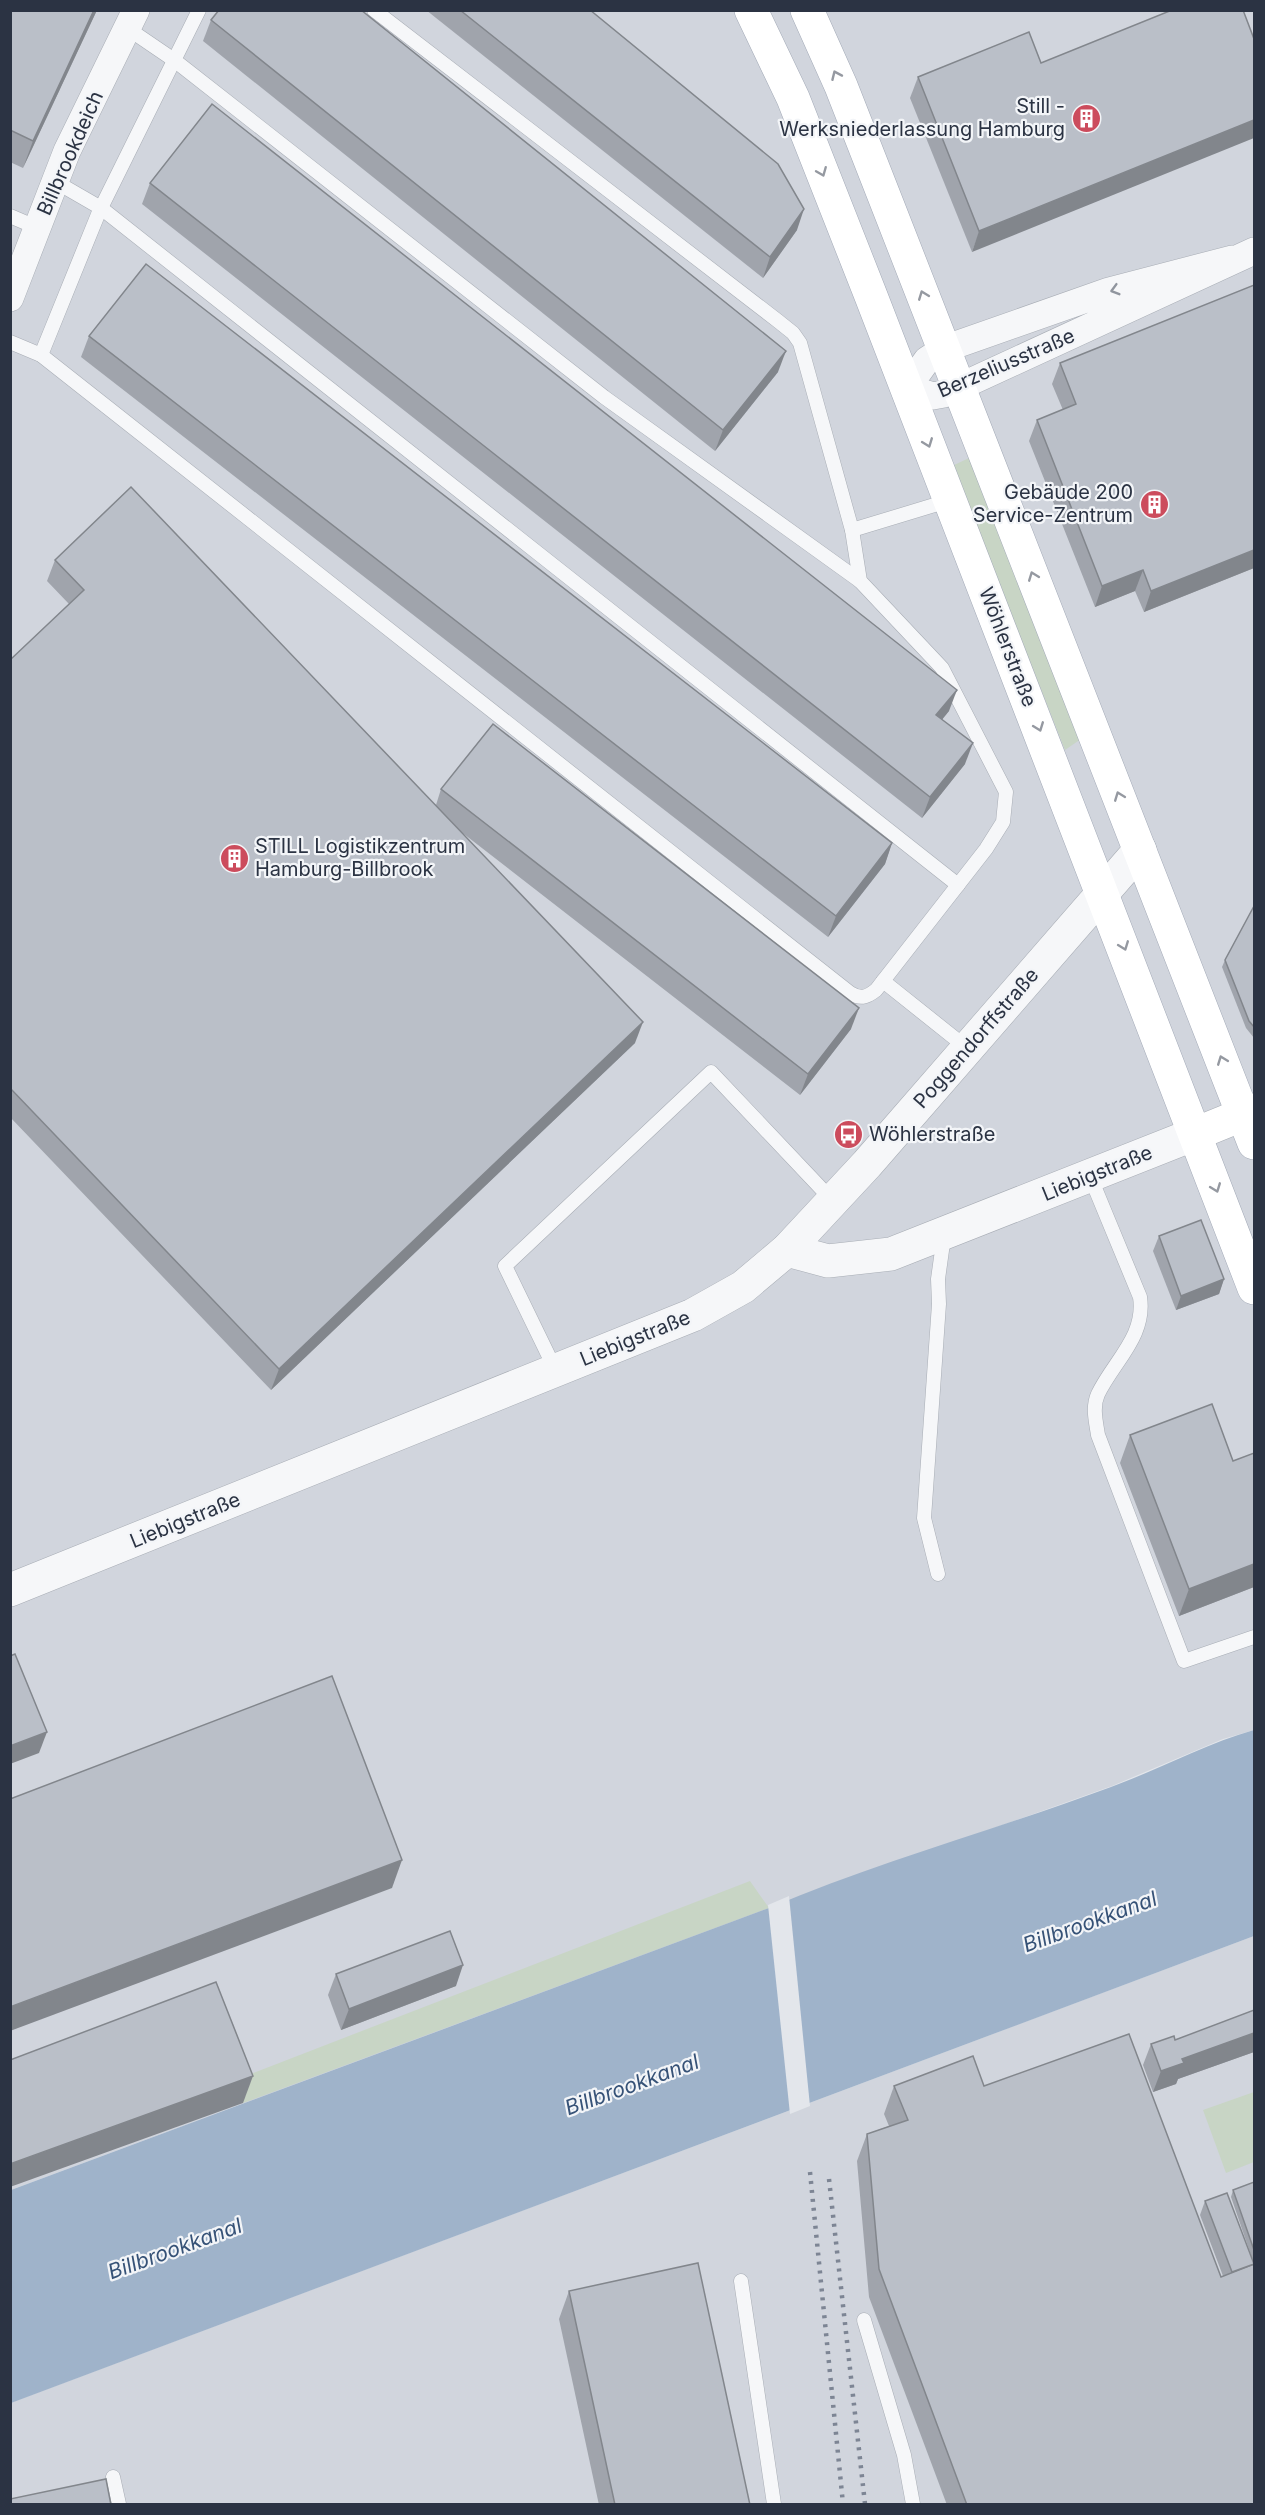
<svg xmlns="http://www.w3.org/2000/svg" width="1265" height="2515" font-family="Inter,sans-serif">
	<rect width="100%" height="100%" fill="#e3e6eb"/>
	<g fill="#d1d5dd">
		<path d="M11,11H1254V1730L1223,1739L1112,1786L769,1908L11,2190Z"/>
		<path d="M1254,1936V2504H11L10,2403Z"/>
	</g>
	<g fill="#c8d5c5">
		<path d="M969,458L1081,739L1065,750L952,466Z"/>
		<path d="M750,1881L769,1908L243,2103L235,2080Z"/>
		<path d="M1254,2092V2162L1226,2173L1203,2110Z"/>
	</g>
	<path fill="#9fb3ca" d="M1254,1730V1936L11,2403V2190L769,1908C881,1861 998,1829 1111,1787C1160,1769 1205,1744 1254,1730Z"/>
	<path fill="#e3e6eb" d="M789,1896L810,2106L790,2114L768,1905Z"/>
	<g fill="none" stroke-linecap="round" stroke-linejoin="round">
		<defs>
			<g id="service">
				<path d="M127,28L174,60L604,397L860,581"/>
				<path d="M56,182L101,208L958,885"/>
				<path d="M10,216L38,228"/>
				<path d="M10,342L41,355L850,993C860,999 866,998 876,990L986,849L1003,822L1006,792L942,668L860,581L852,530L800,343L793,333L778,321L374,10"/>
				<path d="M41,355L99,212L199,10"/>
				<path d="M852,530L951,500"/>
				<path d="M883,981L967,1048"/>
				<path d="M1090,1176L1140,1297C1146,1336 1114,1361 1098,1394C1092,1407 1096,1422 1098,1435L1184,1661L1254,1637"/>
				<path d="M556,1371L505,1266L711,1072L833,1201"/>
				<path d="M938,1574L924,1518L939,1304L938,1279L944,1236"/>
				<path d="M741,2281L774,2504"/>
				<path d="M864,2320L904,2455L913,2504"/>
				<path d="M113,2477L119,2504"/>
			</g>
			<g id="minor">
				<path d="M1232,259L1109,291L944,349L927,360L907,388L933,396L944,394L1254,251"/>
				<path d="M10,298L67,151L136,10"/>
			</g>
			<g id="tertiary">
				<path d="M787,1250L828,1261L891,1254L1195,1134"/>
				<path d="M10,1590L693,1315L743,1287L787,1250L867,1164L1140,850"/>
			</g>
			<path id="secondary" d="M1195,1134L1254,1110"/>
			<g id="primary">
				<path d="M751,10L793,98L871,296L1254,1288"/>
				<path d="M807,10L841,86L888,206L1254,1143"/>
			</g>
		</defs>
		<use href="#service" stroke="#a8adb5" stroke-width="15"/>
		<use href="#minor" stroke="#a8adb5" stroke-width="28"/>
		<use href="#tertiary" stroke="#a8adb5" stroke-width="34"/>
		<use href="#secondary" stroke="#a8adb5" stroke-width="34"/>
		<use href="#primary" stroke="#a3aab7" stroke-width="34"/>
		<use href="#service" stroke="#f6f7f9" stroke-width="14"/>
		<use href="#minor" stroke="#f6f7f9" stroke-width="27"/>
		<use href="#tertiary" stroke="#f6f7f9" stroke-width="33"/>
		<use href="#secondary" stroke="#fff" stroke-width="33"/>
		<use href="#primary" stroke="#fff" stroke-width="33"/>
		<g stroke="#7d8594" stroke-width="4.5" stroke-dasharray="3 6" stroke-linecap="butt">
			<path d="M810,2172L843,2504"/>
			<path d="M829,2179L865,2504"/>
		</g>
	</g>
	<g fill="#a0a4ac">
		<path d="M10,10H97L23,168L10,162Z"/>
		<path d="M426,10H590L797,230L763,278Z"/>
		<path d="M211,20L778,372L715,451L203,41Z"/>
		<path d="M1041,63L972,252L910,98L918,77Z"/>
		<path d="M150,183L949,711L942,719L965,764L922,818L142,204Z"/>
		<path d="M89,336L892,843L885,864L828,937L81,357Z"/>
		<path d="M1060,363L1254,568L1144,612L1135,591L1095,607L1029,441L1037,420L1063,410L1052,384Z"/>
		<path d="M55,560L436,805L441,789L851,1029L800,1095L460,831L635,1043L271,1390L10,1117V660L69,604L47,581Z"/>
		<path d="M1254,906V1038L1246,1028L1222,967L1225,960Z"/>
		<path d="M1159,1236L1224,1279L1219,1294L1176,1310L1153,1251Z"/>
		<path d="M1130,1435L1233,1461L1254,1453V1587L1179,1616L1120,1463Z"/>
		<path d="M336,1974L456,1986L341,2030L328,1995Z"/>
		<path d="M1254,2010V2052L1178,2079L1176,2084L1153,2092L1143,2065L1151,2044L1175,2040Z"/>
		<path d="M894,2086H984L1221,2277L1223,2276L1200,2215L1205,2201L1254,2264L1231,2197L1233,2190L1254,2182V2505H947L869,2297L857,2161L867,2134L889,2126L884,2114Z"/>
		<path d="M569,2291L750,2505H599L559,2319Z"/>
	</g>
	<g fill="#82868c">
		<path d="M94,10H97L23,168L33,141Z"/>
		<path d="M1254,120V138L972,252L979,231Z"/>
		<path d="M804,209L797,230L763,278L770,257Z"/>
		<path d="M786,351L778,372L715,451L723,430Z"/>
		<path d="M1254,550V568L1144,612L1151,591Z"/>
		<path d="M1143,570L1135,591L1095,607L1102,586Z"/>
		<path d="M957,690L949,711L929,736L936,715Z"/>
		<path d="M973,743L965,764L922,818L930,797Z"/>
		<path d="M892,843L885,864L828,937L836,916Z"/>
		<path d="M859,1008L851,1029L800,1095L808,1074Z"/>
		<path d="M643,1022L635,1043L271,1390L279,1369Z"/>
		<path d="M1224,1279L1219,1294L1176,1310L1181,1296Z"/>
		<path d="M1254,1564V1587L1179,1616L1189,1589Z"/>
		<path d="M47,1732L39,1753L10,1764V1746Z"/>
		<path d="M402,1860L392,1888L10,2031V2007Z"/>
		<path d="M463,1965L456,1986L341,2030L349,2009Z"/>
		<path d="M1254,2033V2052L1178,2079L1176,2084L1153,2092L1161,2071L1182,2059Z"/>
		<path d="M253,2076L243,2103L10,2187V2164Z"/>
	</g>
	<g fill="#babfc8" stroke="#82868c" stroke-width="1.5">
		<path d="M10,10H94L33,141L10,130Z"/>
		<path d="M219,10H361L786,351L723,430L211,20Z"/>
		<path d="M460,10H590L778,164L804,209L770,257Z"/>
		<path d="M1172,10H1243L1254,39V120L979,231L918,77L1029,32L1041,63Z"/>
		<path d="M212,104L957,690L936,715L973,743L930,797L150,183Z"/>
		<path d="M146,264L892,843L836,916L89,336Z"/>
		<path d="M1254,285V550L1151,591L1143,570L1102,586L1037,420L1076,404L1060,363Z"/>
		<path d="M131,487L643,1022L279,1369L10,1088V660L84,590L55,560Z"/>
		<path d="M493,724L859,1008L808,1074L441,789Z"/>
		<path d="M1254,906V1027L1249,1021L1225,960Z"/>
		<path d="M1201,1220L1224,1279L1181,1296L1159,1236Z"/>
		<path d="M1212,1404L1233,1461L1254,1453V1564L1189,1589L1130,1435Z"/>
		<path d="M15,1654L47,1732L10,1746V1656Z"/>
		<path d="M332,1676L402,1860L10,2007V1799Z"/>
		<path d="M450,1931L463,1965L349,2009L336,1974Z"/>
		<path d="M216,1982L253,2076L10,2164V2060Z"/>
		<path d="M1254,2010V2033L1182,2059L1184,2063L1161,2071L1151,2044L1174,2036L1175,2040Z"/>
		<path d="M1129,2034L1221,2277L1254,2264V2505H967L879,2269L867,2134L908,2120L894,2086L973,2056L984,2086Z"/>
		<path d="M1254,2182V2250L1233,2190Z"/>
		<path d="M1227,2193L1254,2264L1232,2272L1205,2201Z"/>
		<path d="M698,2263L750,2505H615L569,2291Z"/>
		<path d="M106,2479L111,2505H10V2499Z"/>
	</g>
	<defs><path id="oneway-chevron" d="M-2-3.5L2.5 0L-2 3.5" fill="none" stroke-width="1.6" stroke-linecap="round" stroke-linejoin="round" transform="scale(1.5)"/></defs>
	<g stroke="#9599a1">
		<use href="#oneway-chevron" transform="translate(836 75) rotate(-114)"/>
		<use href="#oneway-chevron" transform="translate(822 172) rotate(68)"/>
		<use href="#oneway-chevron" transform="translate(923 295) rotate(-111)"/>
		<use href="#oneway-chevron" transform="translate(928 443) rotate(69)"/>
		<use href="#oneway-chevron" transform="translate(1033 576) rotate(-111)"/>
		<use href="#oneway-chevron" transform="translate(1039 727) rotate(69)"/>
		<use href="#oneway-chevron" transform="translate(1119 796) rotate(-111)"/>
		<use href="#oneway-chevron" transform="translate(1124 946) rotate(69)"/>
		<use href="#oneway-chevron" transform="translate(1222 1060) rotate(-111)"/>
		<use href="#oneway-chevron" transform="translate(1216 1188) rotate(69)"/>
	</g>
	<use stroke="#90959e" href="#oneway-chevron" transform="translate(1115 290) rotate(164)"/>
	<defs>
		<symbol id="building-disc" viewBox="-11 -11 22 22"><circle r="9.5" fill="#cc4c5d" stroke="#f3f5f8"/><path d="M-4-6H4V6H1V3H-1V6H-4ZM-2.5-4.3h1.7v1.8h-1.7ZM.8-4.3h1.7v1.8H.8ZM-2.5-1h1.7V.8h-1.7ZM.8-1h1.7V.8H.8Z" fill="#fff"/></symbol>
		<symbol id="bus-disc" viewBox="-11 -11 22 22"><circle r="9.5" fill="#cc4c5d" stroke="#f3f5f8"/><path d="M-5-6H5V4H4V6H2V4H-2V6H-4V4H-5ZM-3.5-4V0h7V-4ZM-3.5 1.2v1.5H-2V1.2ZM2 1.2v1.5H3.5V1.2Z" fill="#fff"/></symbol>
	</defs>
	<g fill-rule="evenodd">
		<use href="#building-disc" x="1070" y="102" width="33" height="33"/>
		<use href="#building-disc" x="1138" y="488" width="33" height="33"/>
		<use href="#building-disc" x="218" y="842" width="33" height="33"/>
		<use href="#bus-disc" x="832" y="1118" width="33" height="33"/>
	</g>
	<g text-anchor="middle" stroke-width="4.5" stroke-linejoin="round" paint-order="stroke">
		<g font-size="20" fill="#2b3343" stroke="#f3f5f8" text-anchor="end">
			<text x="1065" y="113">Still -<tspan x="1065" dy="23">Werksniederlassung Hamburg</tspan></text>
			<text x="1133" y="499">Gebäude 200<tspan x="1133" dy="23">Service-Zentrum</tspan></text>
			<text x="255" y="853" text-anchor="start">STILL Logistikzentrum<tspan x="255" dy="23">Hamburg-Billbrook</tspan></text>
			<text x="869" y="1141" text-anchor="start">Wöhlerstraße</text>
		</g>
		<g font-size="20" fill="#2b3343" stroke="#f3f5f8">
			<text transform="translate(70 153) rotate(-66)" y="7">Billbrookdeich</text>
			<text transform="translate(1006 363) rotate(-23)" y="7">Berzeliusstraße</text>
			<text transform="translate(1008 647) rotate(69)" y="7">Wöhlerstraße</text>
			<text transform="translate(976 1038) rotate(-49)" y="7">Poggendorffstraße</text>
			<text transform="translate(1097 1173) rotate(-22)" y="7">Liebigstraße</text>
			<text transform="translate(635 1338) rotate(-22)" y="7">Liebigstraße</text>
			<text transform="translate(185 1520) rotate(-22)" y="7">Liebigstraße</text>
		</g>
		<g font-size="21" font-style="italic" fill="#365277" stroke="#f3f5f8">
			<text transform="translate(1090 1922) rotate(-20)" y="7">Billbrookkanal</text>
			<text transform="translate(632 2085) rotate(-20)" y="7">Billbrookkanal</text>
			<text transform="translate(175 2249) rotate(-20)" y="7">Billbrookkanal</text>
		</g>
	</g>
	<rect width="1265" height="2515" fill="none" stroke="#2b3343" stroke-width="24"/>
</svg>
